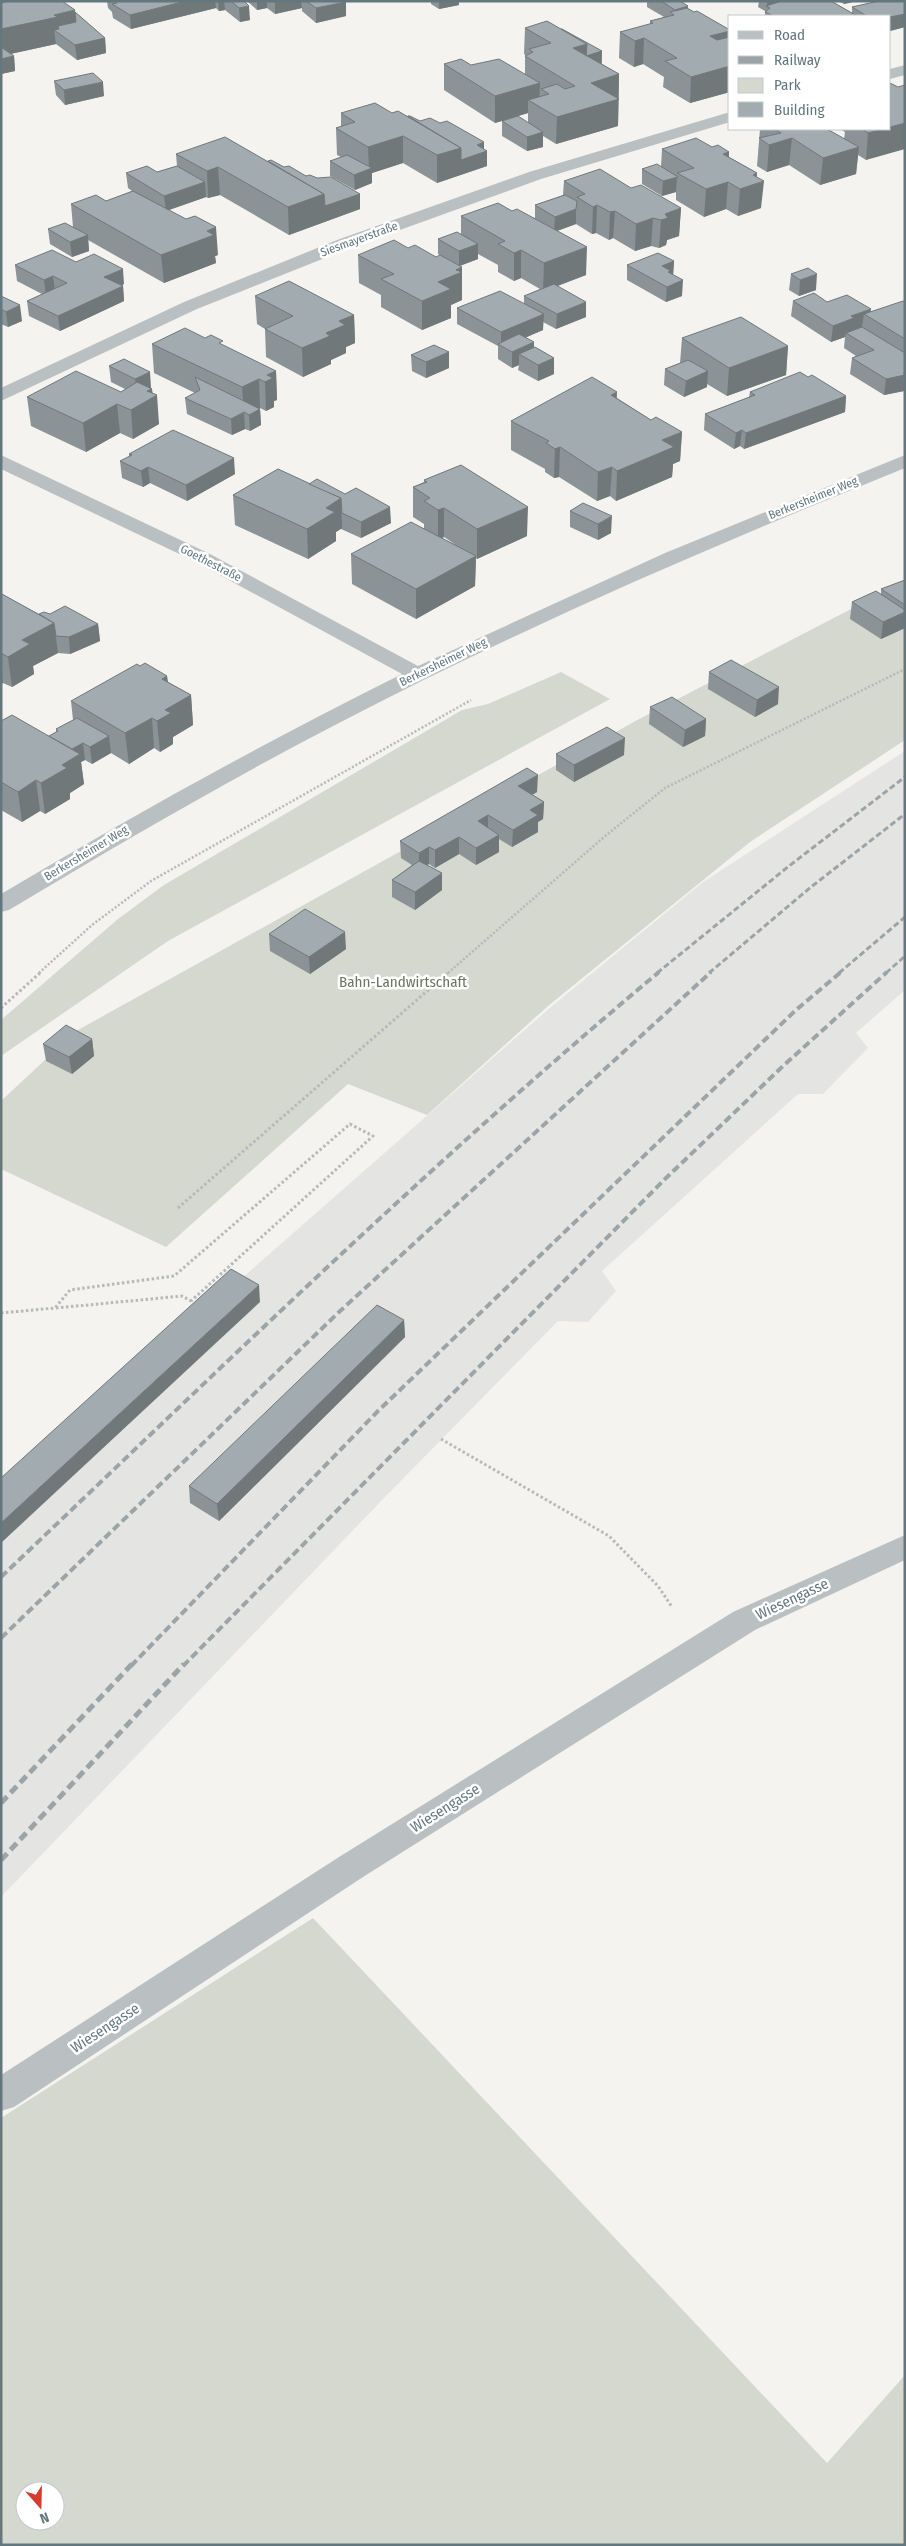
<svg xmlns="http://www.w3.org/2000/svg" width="906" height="2546" font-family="'Fira Sans Condensed',sans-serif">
	<rect width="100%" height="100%" fill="#f4f3f0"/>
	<path fill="#e4e5e3" d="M905,751V990L856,1033L868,1048L823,1094H798L602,1271L616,1291L588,1322L558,1321L384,1498L1,1897V1497L233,1286L552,1006L703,882Z"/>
	<g fill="#d4d8cf" fill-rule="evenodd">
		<path d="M905,581V740L750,842L548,1006L427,1115L348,1084L166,1247L1,1169V1101L76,1031L641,718Z"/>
		<path d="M561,672L610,699L168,941L1,1056V1020L118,919L164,885L462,710L488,704Z"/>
		<path d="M313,1918L827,2463L905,2375V2545H1V2118ZM25,2491H55V2521H25Z"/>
	</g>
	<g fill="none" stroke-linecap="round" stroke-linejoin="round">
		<g stroke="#b5b9ba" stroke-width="2.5" stroke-dasharray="2 2" stroke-linecap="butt">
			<path d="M39,973L92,925L151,881L471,700"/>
			<path d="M448,973L604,837L665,788L905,669"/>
		</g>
		<g stroke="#b5b9ba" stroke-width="3" stroke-dasharray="2.5 2.5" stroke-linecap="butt">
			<path d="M1,1008L41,972"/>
			<path d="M178,1208L449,972"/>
			<path d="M56,1308L182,1296L193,1302"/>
			<path d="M1,1313L55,1308L70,1290L174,1276L350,1124L373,1136L191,1301"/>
			<path d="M441,1439L609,1536L658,1586L672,1607"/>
		</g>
		<g fill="#bac0c2" fill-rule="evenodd">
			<path d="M905,65V75L890,79V69Z"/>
			<path d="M730,112V122L541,179L350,248L197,309L1,401V388L184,302L337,240L529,172Z"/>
			<path d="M1,455L208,553L418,666L665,553L905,455V468C712,546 521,628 337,724C225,782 117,845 9,910L1,912V894C132,816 265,742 402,674L194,561L1,469Z"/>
			<path d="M905,1535V1560L755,1630L363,1877L14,2107L1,2111V2075L339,1857L733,1612Z"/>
		</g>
		<g stroke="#9ca4a8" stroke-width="3" stroke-dasharray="6 3" stroke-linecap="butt">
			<path d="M657,973L789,866L905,777"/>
			<path d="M709,973L811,887L905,814"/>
			<path d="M839,973L905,917"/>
			<path d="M886,973L905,956"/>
		</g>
		<g stroke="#9ca4a8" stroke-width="4" stroke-dasharray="8 4" stroke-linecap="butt">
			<path d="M1,1577C217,1372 430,1163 659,972"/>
			<path d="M1,1638L339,1312L711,972"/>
			<path d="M131,1666L378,1411L796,1010L841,972"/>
			<path d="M183,1666L665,1179L783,1066L887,972"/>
		</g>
		<g stroke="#9ca4a8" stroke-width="5" stroke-dasharray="9 5" stroke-linecap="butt">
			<path d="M1,1803L132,1664"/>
			<path d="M1,1860L184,1664"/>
		</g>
	</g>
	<g fill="#8b9396" fill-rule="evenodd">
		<path d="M107,1H244L250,20L240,22L225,10L219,11L216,8L131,29L113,18L112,12L108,8Z"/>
		<path d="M247,1H345L346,2V16L316,23L302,11V8L275,14L267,8L257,10Z"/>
		<path d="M431,1H459V5L439,9L431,4Z"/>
		<path d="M647,1H680L688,9L730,30V92L690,103L663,87L664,77L643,64L634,67L619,58L620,32L650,24V21L664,17L647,7Z"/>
		<path d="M759,1H831L852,13V7L875,2V1H905V27L890,31V16H765V11L758,7Z"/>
		<path d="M838,1H857L844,4Z"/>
		<path d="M1,3L75,12L105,38L106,53L77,60L56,44L10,54L14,56L15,71L1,74Z"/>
		<path d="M525,28L602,51V64L619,74L618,126L556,144L543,136V147L527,151L502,136V121L528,123V113L495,123L444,90V64L471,65L525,74V56H527L524,54Z"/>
		<path d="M54,81L104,96L65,105L56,95Z"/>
		<path d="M341,113H392L408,116L487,151V166L437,183L403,163L372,173V183L355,190L330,176V161L341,157L337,155L336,128L341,126Z"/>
		<path d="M760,129H827L844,139L845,132L840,129H890L866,160L858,155L856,174L820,185L789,165L767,172L757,166Z"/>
		<path d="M712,147L729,152V157L757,173V177L761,208L738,216L726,209L704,217L676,200V192L662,196L642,184V169L661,167L662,149Z"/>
		<path d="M176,154L268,161L306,176L317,178L360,194V209L289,235L220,195L208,198L206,197L169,210L218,255L215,256L216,263L164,283L88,240L89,251L72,257L50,244L48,229L73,227L71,204L106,201L132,191L128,188L126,173L157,172L177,166Z"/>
		<path d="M564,181L631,188L681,208L679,236L667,240L666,245L659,248L651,246L635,251L613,238L609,240L596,233L592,234L576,224L557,231L586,275L558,286L586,317L556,329L543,322V330L526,337L534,348L554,358V374L538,381L518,370L519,365L512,368L498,359V346L457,324V308L524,304V296L540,289L521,278L514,281L498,272V265L478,254V259L460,266L462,295V300L451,305V318L422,330L381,307V295L359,283L358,255L408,248L436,257L441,256L438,254V239L461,234V216L512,211L535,218V205L563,195Z"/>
		<path d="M674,261L673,275L682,296L666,302L627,280V265Z"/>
		<path d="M76,262L124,284L122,285L123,286L124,301L60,331L29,316L27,301L42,294L17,281L15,265Z"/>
		<path d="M791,274L816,290L799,296L789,290Z"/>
		<path d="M1,296L22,321L8,327L1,324Z"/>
		<path d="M255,296L354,315L355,343L346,347V353L331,360V364L303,377L266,357L265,329L257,324Z"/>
		<path d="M793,301L827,302L871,312L905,302V388L904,391L884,395L850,374L852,358L856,356L844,348L845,337L831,342L791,316Z"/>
		<path d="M205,338L224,346L276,371L277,400L274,401V407L266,411L260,408L261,425L250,431L245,429L232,435L187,414L185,398L195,393L154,373L152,344Z"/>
		<path d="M682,338L788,346L786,375L727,396L707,384V387L684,397L664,385L665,369L680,363Z"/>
		<path d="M449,352V368L426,378L412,371L411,355Z"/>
		<path d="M124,359L151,388H150L152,389L159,424L133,439L120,433L86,452L31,426L27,397L121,392L125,389L111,382L109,366Z"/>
		<path d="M808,377L846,396L845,412L744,449L740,446L734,449L704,430L705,414L749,397L750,392Z"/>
		<path d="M617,398L651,420L682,432L680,461L673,464L672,477L616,501L610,496L597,501L559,477L554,478L545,472V469L511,450V421Z"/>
		<path d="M129,454L235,474L187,501L150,483L143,487L122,478L120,461L129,457Z"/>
		<path d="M278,469L391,523L361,538L341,529L336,532V541L308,559L235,525L233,495Z"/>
		<path d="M424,480L527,536L477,559L476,558L475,586L416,619L352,584L351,554L424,528V524L413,517V487L424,482ZM444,537L456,545L442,538Z"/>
		<path d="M583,503L611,533L598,540L570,527V511Z"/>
		<path d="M905,580V628L881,639L850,619L852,602L881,594V589Z"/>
		<path d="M1,594L39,614H50L98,624L100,641L70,654L58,653L33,666L34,674L12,687L3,683L1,684Z"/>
		<path d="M709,672L778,704L755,717L708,689Z"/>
		<path d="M167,676L168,682L191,695L193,725L173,737V744L160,752L154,748L129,764L111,753L92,764L85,760L81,762L84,784L70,793V799L45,814L40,811L22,822L1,810V721L49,736L56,732V729L73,720L71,701Z"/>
		<path d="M650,707L706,719L705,736L683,747L649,724Z"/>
		<path d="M556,754L624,755L574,782L556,770Z"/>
		<path d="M537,792L532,795L544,802L543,819L538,822V832L512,847L499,839V852L476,865L459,854L435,868L429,864L427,865L442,890L415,910L392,897V880L412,865L401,858L400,841Z"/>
		<path d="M269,934L346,949L310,974L270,951Z"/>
		<path d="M92,1039L94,1056L72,1074L46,1061L43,1044Z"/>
		<path d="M404,1320L405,1337L219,1521L190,1503L189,1486Z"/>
	</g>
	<g fill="#71787a">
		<path d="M186,1H215L216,8L131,29L130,15Z"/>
		<path d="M218,1H224L225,10L219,11Z"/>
		<path d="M257,1H267V8L257,10Z"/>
		<path d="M275,1H301L302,8L275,14Z"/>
		<path d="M439,1H459V5L439,9Z"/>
		<path d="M767,1H780L779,9L770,8L767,6Z"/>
		<path d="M844,1H857L844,4Z"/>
		<path d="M346,2V16L316,23V8Z"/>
		<path d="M249,6L250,20L240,22L239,8Z"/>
		<path d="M688,6L687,20L674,24L675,10Z"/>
		<path d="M75,10L77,36L54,30L56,44L1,56V29Z"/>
		<path d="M905,14V27L890,31V17Z"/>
		<path d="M730,31V49L710,36Z"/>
		<path d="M105,38L106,53L77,60L75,45Z"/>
		<path d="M644,38L643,64L634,67L635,41Z"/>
		<path d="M587,44L602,51L601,66L573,48Z"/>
		<path d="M14,56L15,71L1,74V59Z"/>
		<path d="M730,66V92L690,103L691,77Z"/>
		<path d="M619,74L618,126L556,144L557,117L591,83Z"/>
		<path d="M103,82L104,96L65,105L64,90Z"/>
		<path d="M540,83L539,107L528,100V113L495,123V96Z"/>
		<path d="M905,123V149L866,160L868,133L884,129H890V127Z"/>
		<path d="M543,132V147L527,151V137Z"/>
		<path d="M403,136V163L372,173V183L355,190L354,175L369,169L368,147Z"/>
		<path d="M792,138L789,165L767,172L769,145Z"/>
		<path d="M484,142V152L487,151V166L437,183V155L461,148L477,145Z"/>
		<path d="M859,147L856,174L820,185L823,158Z"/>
		<path d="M729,152L727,179L723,154Z"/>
		<path d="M218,167L220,195L208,198L207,171Z"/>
		<path d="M757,173L756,184L764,181L761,208L738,216L740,189L753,175Z"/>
		<path d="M677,177L676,192L662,196L663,181Z"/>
		<path d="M205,182L206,197L166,211L164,196Z"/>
		<path d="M728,182L726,209L704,217L706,189Z"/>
		<path d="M324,194H360V209L289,235L288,207Z"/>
		<path d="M597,205L596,233L592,234L593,207Z"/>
		<path d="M681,208L679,236L667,240L666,245L659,248L661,220L665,214Z"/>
		<path d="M576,209V224L554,232L555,217Z"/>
		<path d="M615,211L613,238L609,240L610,212Z"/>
		<path d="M653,218L651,246L635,251L636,224Z"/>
		<path d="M216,227L218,255L215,256L216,263L164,283L161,255L207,231Z"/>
		<path d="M88,235L89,251L72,257L70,242Z"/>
		<path d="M478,244V259L459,266V251Z"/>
		<path d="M587,247L586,275L543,291L544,263Z"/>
		<path d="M521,250V278L514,281V253Z"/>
		<path d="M674,261L673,277L683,280L682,296L666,302L667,279L662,266Z"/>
		<path d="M462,267V300L451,305V318L422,330V301L438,282L456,270Z"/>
		<path d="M123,269L124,284L106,292L104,277Z"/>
		<path d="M817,274L816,290L799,296L800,280Z"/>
		<path d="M53,276L55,291L46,296L44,280Z"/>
		<path d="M123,286L124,301L60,331L58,316Z"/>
		<path d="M586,302V317L556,329L557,314Z"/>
		<path d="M20,305L22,321L8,327L6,312Z"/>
		<path d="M871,309L870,318L864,314L862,327L846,333L845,337L831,342L833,326L851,316Z"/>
		<path d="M544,314L543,330L504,347L501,345V332Z"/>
		<path d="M354,315L355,343L346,347V353L331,360V364L303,377L302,348L326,333L339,321Z"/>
		<path d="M534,342V358L519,354V365L512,368V352Z"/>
		<path d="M788,346L786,375L727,396L729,368Z"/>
		<path d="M449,352V368L426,378V362Z"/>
		<path d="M554,358V374L538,381V365Z"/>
		<path d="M276,371L277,400L274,401V407L266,411L265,382L267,375Z"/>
		<path d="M708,371L707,387L684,397L686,381Z"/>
		<path d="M150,372L151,388L137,395L135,379Z"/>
		<path d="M905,373V388L904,391L884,395L886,379Z"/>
		<path d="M259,379L260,408L244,412L245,429L232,435L231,419L244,413L242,387Z"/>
		<path d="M152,389V398L157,395L159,424L133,439L131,410L147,391Z"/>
		<path d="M617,392L616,421L611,395Z"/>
		<path d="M846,396L845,412L744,449L746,433Z"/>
		<path d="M117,404L120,433L86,452L83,423Z"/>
		<path d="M260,409L261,425L250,431L249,415Z"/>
		<path d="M742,430L740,446L734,449L736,433Z"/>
		<path d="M682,432L680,461L673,464L672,477L616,501L617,471L662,440Z"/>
		<path d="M560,447L559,477L554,478L555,449Z"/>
		<path d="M234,458L235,474L187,501L186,485Z"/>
		<path d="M148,467L150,483L143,487L141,471Z"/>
		<path d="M612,467L610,496L597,501L598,472Z"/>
		<path d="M341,498L342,528L336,532V541L308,559L307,529L326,508Z"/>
		<path d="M390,507L391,523L361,538V522Z"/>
		<path d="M528,507L527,536L477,559V529Z"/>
		<path d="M444,508V537L438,540V510Z"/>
		<path d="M612,516L611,533L598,540V524Z"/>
		<path d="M476,556L475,586L416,619V589Z"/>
		<path d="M905,612V628L881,639L883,622Z"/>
		<path d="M54,623L58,653L33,666L34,674L12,687L8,657L22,640Z"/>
		<path d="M98,624L100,641L70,654L69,637Z"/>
		<path d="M1,668L3,683L1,684Z"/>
		<path d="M167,676L170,706L162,679Z"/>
		<path d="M779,687L778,704L755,717L757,700Z"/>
		<path d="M191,695L193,725L173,737V744L160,752L157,721L165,710Z"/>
		<path d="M152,718L154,748L129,764L125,733Z"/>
		<path d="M706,719L705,736L683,747L685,730Z"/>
		<path d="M109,736L111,753L92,764L90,747Z"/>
		<path d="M625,738L624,755L574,782V765Z"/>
		<path d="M83,743L85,760L81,762L84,784L70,793V799L45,814L41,783L61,755Z"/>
		<path d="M538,775L537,792L518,803V786Z"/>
		<path d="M36,780L40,811L22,822L18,792Z"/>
		<path d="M544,802L543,819L538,822V832L512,847L513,830L530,810Z"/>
		<path d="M488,815V832L478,821Z"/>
		<path d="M499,835V852L476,865V848Z"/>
		<path d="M459,837V854L435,868V850Z"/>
		<path d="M429,847V864L419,870V853Z"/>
		<path d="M442,873V890L415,910V892Z"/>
		<path d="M345,932L346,949L310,974L309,957Z"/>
		<path d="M92,1039L94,1056L72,1074L69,1057Z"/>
		<path d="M259,1285L260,1302L1,1543V1523Z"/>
		<path d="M404,1320L405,1337L219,1521L217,1504Z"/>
	</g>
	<g fill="#a2abaf" stroke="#71787a">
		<path d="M9,1H62L75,10L54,15L58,17L1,29V3Z"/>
		<path d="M115,1H186L130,15L112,4L117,3Z"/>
		<path d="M231,1H244L249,6L239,8Z"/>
		<path d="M306,1H345L346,2L316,8Z"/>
		<path d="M661,1H680L688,6L675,10Z"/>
		<path d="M782,1H831L857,16H774L765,12L770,8L766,6Z"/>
		<path d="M879,1H905V14L890,17V16H867L852,7Z"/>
		<path d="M687,8L694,12L697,11L730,30V31L710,36L717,40L730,37V66L691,77L665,61L677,58L644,38L635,41L620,32L653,23L650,21L674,15L670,12Z"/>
		<path d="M75,12L105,38L75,45L54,30L59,29L58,26L76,22Z"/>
		<path d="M547,21L587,44L573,48L619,74L591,83L619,99L557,117L528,100L549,94L541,89L557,84L565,89L575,86L525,56L533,52L529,49L551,43L525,28Z"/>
		<path d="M561,29H562L602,51L586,56L587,44Z"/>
		<path d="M1,47L14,56L1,59Z"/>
		<path d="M461,59L471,65L499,59L540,83L495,96L444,64Z"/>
		<path d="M93,73L103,82L64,90L54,81Z"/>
		<path d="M890,83L898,87L905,85V123L890,127Z"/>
		<path d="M375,103L392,113L398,111L461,148L437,155L403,136L368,147L336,128L355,122L341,113Z"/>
		<path d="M408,116H410L420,121L430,118L440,123L447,121L484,142L477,145L487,151L461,160V148Z"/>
		<path d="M518,116L543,132L527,137L502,121Z"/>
		<path d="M774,129H827L859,147L823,158L792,138L769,145L759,138L781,133Z"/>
		<path d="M862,129H884L868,133Z"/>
		<path d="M225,137L324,194L288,207L218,167L207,171L176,154Z"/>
		<path d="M696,138L712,147L718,145L729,152L723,154L757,173L753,175L764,181L740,189L728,182L706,189L677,173L694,168L662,149Z"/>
		<path d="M347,155L372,168L354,175L330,161Z"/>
		<path d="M271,160L284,167L289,166L306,176L310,175L317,178L331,177L360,194L325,206L324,194L268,161Z"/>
		<path d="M657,164L678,177L663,181L642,169Z"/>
		<path d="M147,166L157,172L177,166L205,182L164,196L126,173Z"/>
		<path d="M600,169L631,188L641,185L681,208L665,214L668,218L661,220L653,218L636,224L615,211L610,212L597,205L593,207L577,197L585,194L564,181Z"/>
		<path d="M133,191L186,219L195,216L216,227L207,231L214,235L161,255L71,204L96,195L106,201Z"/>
		<path d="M565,195L577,201L576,209L555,217L535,205Z"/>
		<path d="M498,203L512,211L517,209L587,247L544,263L521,250L514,253L498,244L505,241L461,216Z"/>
		<path d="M65,223L88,235L70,242L48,229Z"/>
		<path d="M457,232L478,244L459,251L438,239Z"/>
		<path d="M394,240L408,248L415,245L436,257L440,255L462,267L456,270L462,272L438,282L451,289L422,301L381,279L394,274L358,255Z"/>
		<path d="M52,250L76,262L94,254L123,269L104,277L123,286L58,316L27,301L67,283L53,276L44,280L15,265Z"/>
		<path d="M658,253L674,261L662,266L671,271L668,272L683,280L667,287L627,265Z"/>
		<path d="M808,268L817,274L800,280L791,274Z"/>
		<path d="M289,281L354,315L339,321L345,325L326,333L330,336L302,348L265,329L293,316L255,296Z"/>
		<path d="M554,284L586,302L557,314L524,296Z"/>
		<path d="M500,291L544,314L501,332L457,308Z"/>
		<path d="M814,293L827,302L847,295L871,309L851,316L854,318L833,326L793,301Z"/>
		<path d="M1,296L20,305L6,312L1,309Z"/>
		<path d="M903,301L905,302V339L864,314Z"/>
		<path d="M741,317L788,346L729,368L682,338Z"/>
		<path d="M862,327L905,353V373H903L905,374V375L886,379L852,358L874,350L846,333Z"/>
		<path d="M185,328L205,338L211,335L223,341L219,343L276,371L267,375L273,378L265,382L259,379L242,387L152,344Z"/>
		<path d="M519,334L534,342L512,352L498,344Z"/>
		<path d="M434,345L449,352L426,362L411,355Z"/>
		<path d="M535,347L554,358L538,365L519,354Z"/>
		<path d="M124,359L150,372L135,379L109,366Z"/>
		<path d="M688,360L708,371L686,381L665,369Z"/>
		<path d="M76,371L121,392L137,382L152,389L147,391L157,395L131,410L117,404L83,423L27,397Z"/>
		<path d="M800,372L808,377L812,375L846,396L746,433L742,430L736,433L705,414L755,395L750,392Z"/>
		<path d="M195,377L260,409L249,415L244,412L231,419L185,398L200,390Z"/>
		<path d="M592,377L617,392L611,395L651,420L656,417L682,432L662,440L674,447L617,471L612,467L598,472L560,447L555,449L546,443L549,441L511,421Z"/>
		<path d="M173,430L234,458L186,485L148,467L141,471L120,461L132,455L129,454Z"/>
		<path d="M461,465L528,507L477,529L444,508L438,510L424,501L430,498L413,487L427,482L424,480Z"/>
		<path d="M278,469L341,498L326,508L335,512L307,529L233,495Z"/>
		<path d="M317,479L345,494L356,488L390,507L361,522L342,513L341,498L309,484Z"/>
		<path d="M583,503L612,516L598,524L570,511Z"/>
		<path d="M411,522L476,556L416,589L351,554Z"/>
		<path d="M905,580V605L881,589Z"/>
		<path d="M876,591L905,610V612L883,622L852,602Z"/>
		<path d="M1,594H2L54,623L22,640L30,644L8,657L1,653Z"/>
		<path d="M65,606L98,624L69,637L56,636L54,623L39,614L44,612L50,614Z"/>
		<path d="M731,660L779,687L757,700L709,672Z"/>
		<path d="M145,663L167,676L162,679L191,695L165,710L171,713L157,721L152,718L125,733L71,701L137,664L140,666Z"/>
		<path d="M672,697L706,719L685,730L650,707Z"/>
		<path d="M12,715L80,754L62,765L67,768L41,783L36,780L18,792L1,782V721Z"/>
		<path d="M77,718L109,736L90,747L83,743L72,749L49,736L58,731L56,729Z"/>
		<path d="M607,727L625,738L574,765L556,754Z"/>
		<path d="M527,768L538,775L518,786L544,802L530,810L538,815L513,830L488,815L478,821L499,835L476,848L459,837L435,850L429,847L419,853L400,841L468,802Z"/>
		<path d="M419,861L442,873L415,892L392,880Z"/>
		<path d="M305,909L345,932L309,957L269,934Z"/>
		<path d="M66,1025L92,1039L69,1057L43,1044Z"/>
		<path d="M231,1269L259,1285L1,1523V1478Z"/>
		<path d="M377,1305L404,1320L217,1504L189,1486Z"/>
	</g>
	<g text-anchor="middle" stroke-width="5" stroke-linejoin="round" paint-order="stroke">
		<g font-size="12" fill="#64777f" stroke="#fff">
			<text transform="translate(359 239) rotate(-20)" y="4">Siesmayerstraße</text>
			<text transform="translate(813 498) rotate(-22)" y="4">Berkersheimer Weg</text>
			<text transform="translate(211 563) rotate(27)" y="4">Goethestraße</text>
			<text transform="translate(443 662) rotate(-26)" y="4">Berkersheimer Weg</text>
			<text transform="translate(86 853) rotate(-31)" y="4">Berkersheimer Weg</text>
		</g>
		<g font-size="15" fill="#6a7663" stroke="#fff">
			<text x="403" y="987">Bahn-Landwirtschaft</text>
		</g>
		<g font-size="15" fill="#64777f" stroke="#fff">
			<text transform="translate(792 1599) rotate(-25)" y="5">Wiesengasse</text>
			<text transform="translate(445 1808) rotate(-32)" y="5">Wiesengasse</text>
			<text transform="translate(105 2028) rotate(-33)" y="5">Wiesengasse</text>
		</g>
	</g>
	<rect width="906" height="2546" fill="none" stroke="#64777f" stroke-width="5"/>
	<rect x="728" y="15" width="162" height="115" fill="#ffffff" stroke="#c1c9cc"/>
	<rect x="738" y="31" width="25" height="8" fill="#bac0c2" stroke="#c1c9cc"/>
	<text x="774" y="40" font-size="15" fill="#64777f">Road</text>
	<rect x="738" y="56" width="25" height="8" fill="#9ca4a8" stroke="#c1c9cc"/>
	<text x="774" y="65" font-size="15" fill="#64777f">Railway</text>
	<rect x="738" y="78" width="25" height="15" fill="#d4d8cf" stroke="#c1c9cc"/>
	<text x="774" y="90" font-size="15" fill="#64777f">Park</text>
	<rect x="738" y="102" width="25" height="15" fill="#a2abaf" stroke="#c1c9cc"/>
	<text x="774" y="115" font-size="15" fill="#64777f">Building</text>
	<g transform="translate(40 2506) rotate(160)"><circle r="24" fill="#ffffff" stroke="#c1c9cc"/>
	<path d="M0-4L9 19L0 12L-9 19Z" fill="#d63b2d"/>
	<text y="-8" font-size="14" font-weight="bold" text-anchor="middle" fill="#64777f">N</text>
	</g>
</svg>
